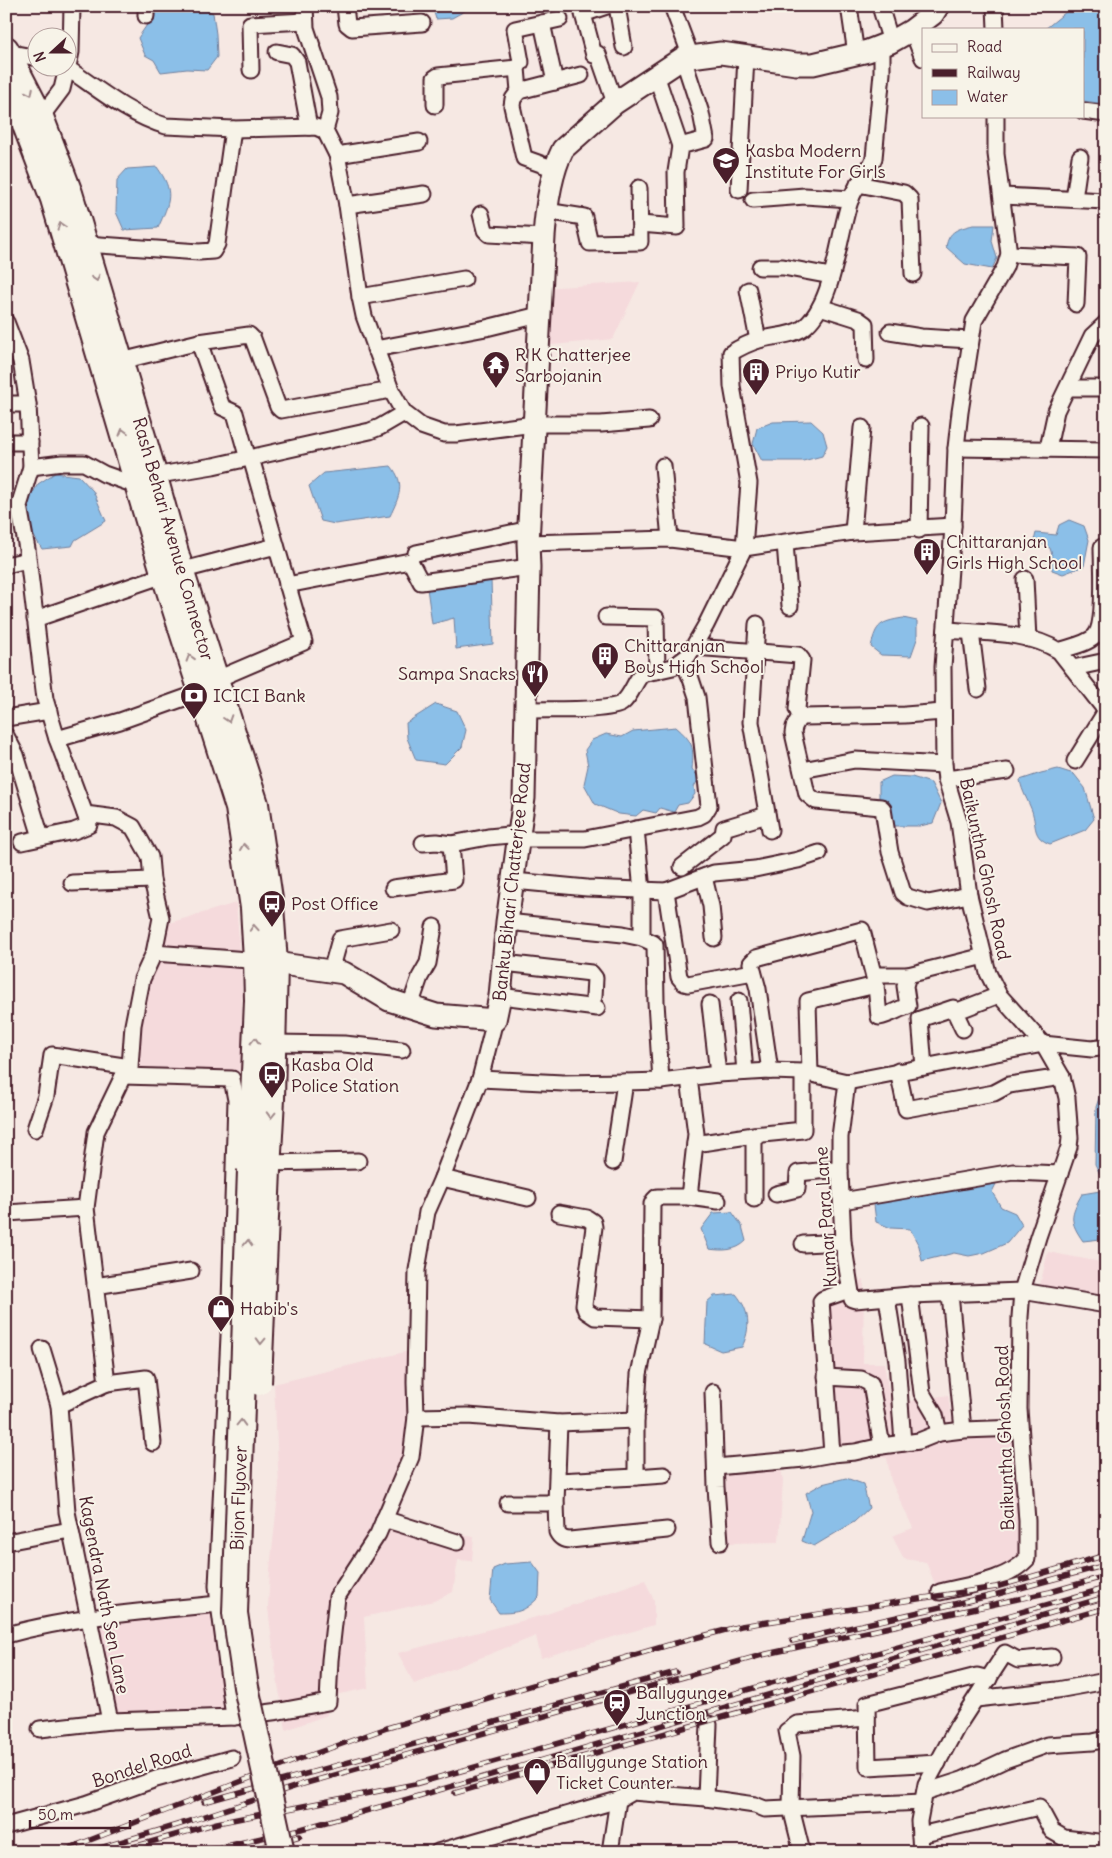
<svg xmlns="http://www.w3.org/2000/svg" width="1112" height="1858" font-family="Delius,sans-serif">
	<rect width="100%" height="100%" fill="#f6e8e3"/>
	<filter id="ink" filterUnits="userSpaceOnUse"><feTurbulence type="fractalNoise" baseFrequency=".02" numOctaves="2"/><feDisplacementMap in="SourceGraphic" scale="10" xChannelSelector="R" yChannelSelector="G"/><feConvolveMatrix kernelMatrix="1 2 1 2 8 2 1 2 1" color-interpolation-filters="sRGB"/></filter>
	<g filter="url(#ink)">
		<g fill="#f5dadc">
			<path d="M640,282L613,339L543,346L542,288Z"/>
			<path d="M236,903L242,976V1072H133L152,968L169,923Z"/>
			<path d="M1048,1252L1106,1263V1295L1039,1289Z"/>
			<path d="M864,1280L863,1363H884L891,1406L892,1404L948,1395L954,1432L1012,1433L1022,1511L1031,1554L1003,1566L935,1584L926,1562L904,1559L892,1536L913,1528L891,1481L887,1458L834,1451L825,1288Z"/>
			<path d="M413,1350L408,1455L376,1532L333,1598L329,1695L327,1715L286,1730L276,1673L268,1608L270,1569L279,1486L274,1384Z"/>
			<path d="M780,1462L783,1481L779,1542L726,1543L728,1532L725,1466Z"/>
			<path d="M386,1523L474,1537L472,1561L458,1560L453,1592L434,1601L364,1617L368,1688L335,1695L339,1597Z"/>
			<path d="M645,1580L654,1601V1625L541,1658L536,1636L414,1684L398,1653L544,1615Z"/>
			<path d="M214,1605L230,1715L114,1719L94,1616Z"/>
		</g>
		<g fill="#8bbfe8" stroke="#717f9c">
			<path d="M200,6L213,13L216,34L217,57L207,70L187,69L161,72L154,60L145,55L138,38L155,13L173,7Z"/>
			<path d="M432,6H469L470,8L452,18L436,19Z"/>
			<path d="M1106,6V104L1083,101V29H1045L1072,7Z"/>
			<path d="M157,167C175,192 170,201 158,228L124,230L116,212L117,180L127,169Z"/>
			<path d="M973,225H994L992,241L997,258L992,269L965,264L946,247C949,230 958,229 973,225Z"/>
			<path d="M811,421L823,432L827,446L822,456L803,461H762L753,444L757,428L773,422Z"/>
			<path d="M391,466C406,484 399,497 390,516L335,524L321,521L309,486L324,473Z"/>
			<path d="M55,473L79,476L93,491L106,521L75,540L72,546L42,549L32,533L27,503L38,484Z"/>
			<path d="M1069,520L1084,526L1089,540L1084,566L1063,574L1052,570V555L1050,548L1034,541L1036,533L1056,535L1059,525Z"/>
			<path d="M491,580L493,644L456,649L454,618L432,624L427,588Z"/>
			<path d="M903,618L917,621V639L911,656L881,655L871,647C876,624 880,622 903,618Z"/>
			<path d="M436,704L457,711L466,730L462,747L445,764L416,760L407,738L406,723Z"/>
			<path d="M676,727C693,742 694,746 692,769L699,778L694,787L695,794L688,803L678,805L674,812L660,808L656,813L643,810L636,816L619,814L595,804L584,784L588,766L585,750L592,740L606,734L622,737L633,731Z"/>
			<path d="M1058,769L1074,774L1085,788L1094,819L1085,830L1050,844C1032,837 1037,827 1032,811C1028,800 1022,792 1020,780L1041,773Z"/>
			<path d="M892,776L912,777L931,783L941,803L933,823L920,826H891L879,800V782Z"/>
			<path d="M1106,1078V1173L1100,1174L1095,1164L1096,1107Z"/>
			<path d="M999,1178L992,1192L1001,1207L1015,1213L1022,1225L1007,1243L984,1253L969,1256L954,1253L922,1261L919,1246L910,1229L891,1228L876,1222L874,1205L875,1194Z"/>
			<path d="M1106,1190V1244L1101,1239L1083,1241C1069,1221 1070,1215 1082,1194Z"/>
			<path d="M732,1212L742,1226L746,1241C736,1251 723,1251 709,1249L701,1229L713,1213Z"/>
			<path d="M736,1294C750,1311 751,1328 742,1347L721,1351L705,1344L707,1302L714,1296Z"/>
			<path d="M846,1478L863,1484L869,1508L854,1522L814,1546L802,1541L811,1511L806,1493L822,1484Z"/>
			<path d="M532,1562L540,1573L539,1597C525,1611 519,1613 499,1613L490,1600L493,1569L505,1564Z"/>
		</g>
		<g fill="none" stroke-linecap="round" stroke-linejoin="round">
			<defs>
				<g id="minor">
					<path d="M146,6V16"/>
					<path d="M305,6L306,28L329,97L330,113L325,131"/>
					<path d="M345,6L347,24L352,28L422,23"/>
					<path d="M607,6L583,14L594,55L598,54L615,103"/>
					<path d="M617,6L624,47"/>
					<path d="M672,6L691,57"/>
					<path d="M849,6L856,54"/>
					<path d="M880,6L891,42"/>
					<path d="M995,6L996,29"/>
					<path d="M542,23L555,82"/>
					<path d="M912,30L923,58"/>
					<path d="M6,52L38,58"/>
					<path d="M277,52L292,55L297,62L309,127"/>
					<path d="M68,66L71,52L72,6"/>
					<path d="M67,68C98,89 129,115 166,126L233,129L316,127L325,131L337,155L347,205L360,297L364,316L391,390L404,413L421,426L444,434H456L534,424H601L649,420"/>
					<path d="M251,70L250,24L305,21"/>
					<path d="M656,75L680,146L706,139L701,113L683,58"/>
					<path d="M519,91L581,75"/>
					<path d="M435,105V78L438,76L517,68"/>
					<path d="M1083,111L1106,114"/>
					<path d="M41,117L62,89L67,68"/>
					<path d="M337,155L419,142"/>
					<path d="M555,169L524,158L512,106L513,99L519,91L517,68L521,62L515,29L560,19"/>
					<path d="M858,184L904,193L910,199L913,274"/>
					<path d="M739,190L746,57"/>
					<path d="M1002,196L1106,201"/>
					<path d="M1074,199L1080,157"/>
					<path d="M753,200L805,196L851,199"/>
					<path d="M347,205L424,194"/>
					<path d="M546,211L584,217L590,243L640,242L639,188"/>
					<path d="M481,214L485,230L489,234L544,237"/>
					<path d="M640,224L677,227L676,172L680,146"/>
					<path d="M86,244L199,252L213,251L217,244L233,129"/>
					<path d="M1009,254L1078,257L1076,304"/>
					<path d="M760,267H783L831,276"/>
					<path d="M748,290L758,340"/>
					<path d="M360,297L464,279"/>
					<path d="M820,307L858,319L865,324L866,360"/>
					<path d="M6,322L21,361L28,404L31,467L19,506L27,549L45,699L57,739L85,814L116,818L133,827L150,857L152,880L161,918L154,953L142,979L133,1025L130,1067L123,1076L96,1132L86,1208L107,1383L59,1405L67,1512L110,1721"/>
					<path d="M890,332L921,337L970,340"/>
					<path d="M199,342L222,407L235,413L248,459"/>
					<path d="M375,349L486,328L539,315"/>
					<path d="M121,361L199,342L249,335L253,339L278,407L281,410L391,390"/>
					<path d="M1068,388H1106"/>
					<path d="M6,404H28"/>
					<path d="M6,442H30"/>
					<path d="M956,448L1106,450"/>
					<path d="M1048,448L1056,411L1092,336L1106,323"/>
					<path d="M663,466L670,539"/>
					<path d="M31,467L62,463H84L104,474L138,486"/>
					<path d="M147,477L213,466L370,431L380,427L404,413"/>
					<path d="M919,530L921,426"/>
					<path d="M853,532L862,428"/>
					<path d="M528,543L670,539L744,548L853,532L953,526"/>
					<path d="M785,543L790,606"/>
					<path d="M416,553L530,529"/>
					<path d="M6,565L28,560"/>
					<path d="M1025,579L1028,639"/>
					<path d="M287,585L410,561L421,582L529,567"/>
					<path d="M606,617L656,618L657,671"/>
					<path d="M35,619L164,575L276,546"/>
					<path d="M757,624L751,722L770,830"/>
					<path d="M946,630C983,633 1027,631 1059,651L1106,711"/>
					<path d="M971,632L978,689"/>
					<path d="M694,647L798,655L802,660L797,709L800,716L803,717L905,715L943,712"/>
					<path d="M1059,651C1070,647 1087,644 1095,636C1106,624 1102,565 1102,547"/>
					<path d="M1073,668L1106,661"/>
					<path d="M215,680L304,642L251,458"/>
					<path d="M527,710C545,709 610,712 622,703C632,695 634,682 642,674L673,667L688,656L706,625L744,548L749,483L732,386L731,353C739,348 749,343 759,340C772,336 792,336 803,328C834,305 838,236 850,201C855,185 869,173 874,158L882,73V46"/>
					<path d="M800,716L794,727L793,733L807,794L816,801L881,807L883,809L890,852L903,893L908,897L928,903L969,895"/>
					<path d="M6,718L49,711"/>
					<path d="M6,736L16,755L41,837"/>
					<path d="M57,739L120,721L201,692"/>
					<path d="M1075,761L1106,711"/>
					<path d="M802,770L855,760L944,765"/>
					<path d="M946,779L1007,771"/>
					<path d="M636,829L642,891V938L653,943L655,945L656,1002L661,1081"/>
					<path d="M519,839H585L698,817L704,814L709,806L697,697L691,679L683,661"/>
					<path d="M22,842L74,831L89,825L85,814"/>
					<path d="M423,843L437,842L451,844L488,837L520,834"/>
					<path d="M682,867L723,835L724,828L767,815"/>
					<path d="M704,877L711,906L714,938"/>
					<path d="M514,881L587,888L666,891L714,873L755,869L798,860L819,853"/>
					<path d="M72,883L152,880"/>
					<path d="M393,888L454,880L451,844"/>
					<path d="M666,891L679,977L684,983L688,984L753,972"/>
					<path d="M507,922L623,934L642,938"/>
					<path d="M154,953L263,961"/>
					<path d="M504,963L591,973L595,978L594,997"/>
					<path d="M331,971L340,939L391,930"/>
					<path d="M874,975H908L984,956"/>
					<path d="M500,996L597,1008"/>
					<path d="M739,1001L745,1072"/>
					<path d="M710,1004L718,1074"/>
					<path d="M410,1006L420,977L428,963L434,927"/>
					<path d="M955,1012L963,1029"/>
					<path d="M273,1043L344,1044L402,1050"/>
					<path d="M924,1067L920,1019L953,1008L955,1012L999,995"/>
					<path d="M770,1071L758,989L751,963L756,958L862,930L876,985L879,1017C890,1015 898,1009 908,1006L905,986L908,975"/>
					<path d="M898,1071L906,1109L994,1093L1009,1085L1062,1077"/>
					<path d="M810,1074L808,1001L876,985"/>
					<path d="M689,1078L696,1134L689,1197L718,1201"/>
					<path d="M480,1079L563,1083L625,1082L661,1081L718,1074L770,1071L803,1072L847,1082L1043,1044L1092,1049L1106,1047"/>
					<path d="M847,1082L840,1137V1171L843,1242L852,1299L855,1300L910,1295L1022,1291L1106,1305"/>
					<path d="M35,1129L46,1096L52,1055L130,1067"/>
					<path d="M695,1144L754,1135L803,1130V1072"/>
					<path d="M613,1162L625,1082"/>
					<path d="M268,1163L358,1161"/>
					<path d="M442,1178L528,1198"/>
					<path d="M776,1194L797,1189L798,1173L829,1170L840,1171"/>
					<path d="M754,1199V1135"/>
					<path d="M842,1201L1013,1172L1060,1174"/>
					<path d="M6,1213L86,1208"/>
					<path d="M559,1213L587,1218L593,1222L594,1227L584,1305L586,1311L595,1317L651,1319"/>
					<path d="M803,1244L843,1242"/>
					<path d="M95,1286L191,1271"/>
					<path d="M950,1294L963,1430"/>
					<path d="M910,1295L922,1393L935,1415L939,1433L963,1430L1020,1428"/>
					<path d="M887,1298L897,1361L903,1443"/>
					<path d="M42,1349L59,1405"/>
					<path d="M826,1377L861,1379L871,1384L882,1446"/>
					<path d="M107,1383L146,1378L153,1443"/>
					<path d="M713,1392L716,1487L720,1542"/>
					<path d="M416,1417L468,1416L559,1423L636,1420"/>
					<path d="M559,1423L556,1503L557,1532C560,1538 564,1540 570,1540L667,1530"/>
					<path d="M832,1454L855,1452L882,1446L919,1441L939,1433"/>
					<path d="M716,1467L804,1459L832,1454L821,1301L823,1299L849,1290"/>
					<path d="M664,1475L636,1477V1420L639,1374L651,1319L652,1204L654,1200L657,1197H689"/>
					<path d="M558,1481L636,1477"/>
					<path d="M508,1503H556"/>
					<path d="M384,1519L457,1542"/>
					<path d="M6,1542L70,1530"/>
					<path d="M940,1592C968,1585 1006,1581 1027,1559V1521L1019,1409L1020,1317L1022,1291L1038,1237L1069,1147L1070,1138L1067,1098L1062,1077L1043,1044L999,995L988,973L969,895L959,822L946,779L944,765L943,667L953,526L956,448L960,412L974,321L1005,267L1009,254L996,154V116"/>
					<path d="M219,1604L234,1717"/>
					<path d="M6,1635C76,1616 147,1611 219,1604L217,1586L229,1336L236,1100L232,1079L123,1076"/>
					<path d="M976,1699L1057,1690L1101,1682"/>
					<path d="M40,1729L110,1721L234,1717L280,1711L328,1702L330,1660L337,1597L378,1534L411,1457L416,1417L415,1382L417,1270L427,1212L442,1178L480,1079L495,1020"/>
					<path d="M938,1763L868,1767L867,1704L977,1676L989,1679"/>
					<path d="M925,1792L962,1780L1005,1760L1047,1745L1093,1742L1106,1739"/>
					<path d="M706,1798L709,1724"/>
					<path d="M6,1826L86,1804L156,1779L232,1758"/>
					<path d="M920,1835L1039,1807L1052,1831L1064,1838L1106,1843"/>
					<path d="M438,1852L618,1800L632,1792L706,1798L755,1805L765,1809L923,1802"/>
					<path d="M610,1852L618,1800"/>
					<path d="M802,1852L791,1808L792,1756L787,1731L797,1724L867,1718"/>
					<path d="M921,1852L919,1821L926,1784L957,1727L1005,1653L1018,1660L1052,1657"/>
				</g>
				<path id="secondary" d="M275,963L344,973L389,1000L436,1015L495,1020L500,996L507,922L524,798L529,567L528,543L544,237C546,208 550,175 563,149L615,103L683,58L721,53L796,64H813L868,51L891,42L912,30L933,14L938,6"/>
				<g id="primary">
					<path d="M6,49L41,117L70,193L151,463L181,570L256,804L271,906L275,963L272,1099L268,1170"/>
					<path d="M6,87L20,112L53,199L164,575L238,808L253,908L256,960L257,1000L250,1170"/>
				</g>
			</defs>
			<use href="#minor" stroke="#4a1f2b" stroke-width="19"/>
			<use href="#secondary" stroke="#4a1f2b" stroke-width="25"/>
			<use href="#primary" stroke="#4a1f2b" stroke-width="28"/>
			<use href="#minor" stroke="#f7f3e8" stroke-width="15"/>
			<use href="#secondary" stroke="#f7f3e8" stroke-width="21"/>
			<use href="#primary" stroke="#f7f3e8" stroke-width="24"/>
			<defs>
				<g id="rail">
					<path d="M792,1641L998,1594L1106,1565"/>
					<path d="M455,1793L1106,1608"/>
					<path d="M204,1802L676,1672"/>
					<path d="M59,1852L294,1761L387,1728L672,1644L741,1626L996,1587L1106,1555"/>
					<path d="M87,1852L187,1822L303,1784L762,1655L1050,1592L1106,1576"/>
					<path d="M116,1852L217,1823L415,1784L1106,1588"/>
					<path d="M200,1852L301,1829L401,1801L1106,1597"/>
					<path d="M245,1852L300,1836"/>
				</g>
			</defs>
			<use href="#rail" stroke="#4a1f2b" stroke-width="5.5"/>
			<use href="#rail" stroke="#f7f3e8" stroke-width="4" stroke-dasharray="11" stroke-linecap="butt"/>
			<defs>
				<g id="primary-bridge">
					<path d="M250,1170L235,1613L246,1687L282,1852"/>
					<path d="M259,1383L268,1170"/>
				</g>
			</defs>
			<use href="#primary-bridge" stroke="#4a1f2b" stroke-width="28" stroke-linecap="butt"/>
			<use href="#primary-bridge" stroke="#f7f3e8" stroke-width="24"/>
		</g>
		<defs><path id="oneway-chevron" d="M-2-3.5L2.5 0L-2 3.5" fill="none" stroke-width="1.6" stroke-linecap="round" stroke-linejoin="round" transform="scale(1.25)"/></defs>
		<g stroke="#a0898a">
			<use href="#oneway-chevron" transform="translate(30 92) rotate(63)"/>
			<use href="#oneway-chevron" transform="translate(61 226) rotate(-107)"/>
			<use href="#oneway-chevron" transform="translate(96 278) rotate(73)"/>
			<use href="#oneway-chevron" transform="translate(123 432) rotate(-106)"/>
			<use href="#oneway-chevron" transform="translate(190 658) rotate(-107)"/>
			<use href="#oneway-chevron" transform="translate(228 719) rotate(72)"/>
			<use href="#oneway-chevron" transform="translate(244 847) rotate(-98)"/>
			<use href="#oneway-chevron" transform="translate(254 928) rotate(-94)"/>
			<use href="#oneway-chevron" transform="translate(255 1041) rotate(-88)"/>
			<use href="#oneway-chevron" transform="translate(271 1115) rotate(92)"/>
			<use href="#oneway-chevron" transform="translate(248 1243) rotate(-88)"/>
			<use href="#oneway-chevron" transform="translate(261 1341) rotate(92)"/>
			<use href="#oneway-chevron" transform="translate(241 1423) rotate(-88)"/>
		</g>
	</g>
	<defs>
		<symbol id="school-pin" viewBox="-11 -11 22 30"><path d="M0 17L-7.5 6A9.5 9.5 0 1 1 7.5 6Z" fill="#4a1f2b" stroke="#f7f3e8"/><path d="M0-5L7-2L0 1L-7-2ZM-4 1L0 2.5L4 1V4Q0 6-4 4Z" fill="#fff"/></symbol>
		<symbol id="temple-pin" viewBox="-11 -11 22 30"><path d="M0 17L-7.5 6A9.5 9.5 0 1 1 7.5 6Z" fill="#4a1f2b" stroke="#f7f3e8"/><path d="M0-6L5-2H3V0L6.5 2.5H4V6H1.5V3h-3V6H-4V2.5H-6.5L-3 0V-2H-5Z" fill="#fff"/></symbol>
		<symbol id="building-pin" viewBox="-11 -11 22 30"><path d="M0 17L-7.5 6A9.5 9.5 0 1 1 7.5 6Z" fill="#4a1f2b" stroke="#f7f3e8"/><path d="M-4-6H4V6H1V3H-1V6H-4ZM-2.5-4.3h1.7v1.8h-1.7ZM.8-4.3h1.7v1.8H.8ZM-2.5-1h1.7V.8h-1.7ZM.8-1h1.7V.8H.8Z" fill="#fff"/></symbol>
		<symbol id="restaurant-pin" viewBox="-11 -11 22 30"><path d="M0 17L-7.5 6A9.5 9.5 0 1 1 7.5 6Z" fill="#4a1f2b" stroke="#f7f3e8"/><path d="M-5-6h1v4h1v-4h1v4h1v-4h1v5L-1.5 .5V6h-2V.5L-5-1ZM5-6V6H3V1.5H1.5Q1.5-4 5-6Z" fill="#fff"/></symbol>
		<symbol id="bank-pin" viewBox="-11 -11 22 30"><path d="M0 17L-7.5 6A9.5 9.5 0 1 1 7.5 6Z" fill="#4a1f2b" stroke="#f7f3e8"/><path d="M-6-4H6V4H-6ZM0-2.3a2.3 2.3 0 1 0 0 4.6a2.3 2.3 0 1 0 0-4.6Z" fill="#fff"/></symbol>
		<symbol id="bus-pin" viewBox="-11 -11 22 30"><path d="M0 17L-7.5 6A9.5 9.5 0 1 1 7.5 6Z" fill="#4a1f2b" stroke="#f7f3e8"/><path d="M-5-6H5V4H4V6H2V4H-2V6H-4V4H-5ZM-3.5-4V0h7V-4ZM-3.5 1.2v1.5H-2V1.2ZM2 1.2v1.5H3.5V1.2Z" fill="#fff"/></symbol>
		<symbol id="shop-pin" viewBox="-11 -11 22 30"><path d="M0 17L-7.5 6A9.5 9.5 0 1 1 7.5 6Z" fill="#4a1f2b" stroke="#f7f3e8"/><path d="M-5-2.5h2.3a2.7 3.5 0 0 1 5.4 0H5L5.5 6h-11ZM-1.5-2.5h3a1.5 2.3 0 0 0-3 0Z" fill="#fff"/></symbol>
		<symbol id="station-pin" viewBox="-11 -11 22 30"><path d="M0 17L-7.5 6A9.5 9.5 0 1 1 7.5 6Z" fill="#4a1f2b" stroke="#f7f3e8"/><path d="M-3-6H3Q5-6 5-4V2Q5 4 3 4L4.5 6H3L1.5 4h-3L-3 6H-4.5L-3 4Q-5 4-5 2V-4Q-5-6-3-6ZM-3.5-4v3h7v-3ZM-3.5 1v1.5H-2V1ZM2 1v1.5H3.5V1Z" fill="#fff"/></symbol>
	</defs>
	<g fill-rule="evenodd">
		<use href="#school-pin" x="710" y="145" width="32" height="43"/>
		<use href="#temple-pin" x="480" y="349" width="32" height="43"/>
		<use href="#building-pin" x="740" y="356" width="32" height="43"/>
		<use href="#building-pin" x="911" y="536" width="32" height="43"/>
		<use href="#building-pin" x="589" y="640" width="32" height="43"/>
		<use href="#restaurant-pin" x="519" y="658" width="32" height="43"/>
		<use href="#bank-pin" x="178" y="680" width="32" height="43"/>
		<use href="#bus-pin" x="256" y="888" width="32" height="43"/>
		<use href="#bus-pin" x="256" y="1059" width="32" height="43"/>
		<use href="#shop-pin" x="205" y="1293" width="32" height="43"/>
		<use href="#station-pin" x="601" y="1687" width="32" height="43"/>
		<use href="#shop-pin" x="521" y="1756" width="32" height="43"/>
	</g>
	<g text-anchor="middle" stroke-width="4" stroke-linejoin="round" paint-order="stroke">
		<g font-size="18" fill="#4a1f2b" stroke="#f7f3e8" text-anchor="start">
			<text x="745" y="157">Kasba Modern<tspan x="745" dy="21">Institute For Girls</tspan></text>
			<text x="515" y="361">R K Chatterjee<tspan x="515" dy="21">Sarbojanin</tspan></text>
			<text x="775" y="378">Priyo Kutir</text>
			<text x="946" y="548">Chittaranjan<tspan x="946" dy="21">Girls High School</tspan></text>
			<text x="624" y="652">Chittaranjan<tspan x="624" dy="21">Boys High School</tspan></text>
			<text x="516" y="680" text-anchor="end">Sampa Snacks</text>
			<text x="213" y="702">ICICI Bank</text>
			<text x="291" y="910">Post Office</text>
			<text x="291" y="1071">Kasba Old<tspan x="291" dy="21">Police Station</tspan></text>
			<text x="240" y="1315">Habib's</text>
			<text x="636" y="1699">Ballygunge<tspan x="636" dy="21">Junction</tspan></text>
			<text x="556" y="1768">Ballygunge Station<tspan x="556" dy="21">Ticket Counter</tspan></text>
		</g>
		<g font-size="18" fill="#4a1f2b" stroke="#f7f3e8">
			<text transform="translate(173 539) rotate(74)" y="6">Rash Behari Avenue Connector</text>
			<text transform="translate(985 869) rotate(78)" y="6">Baikuntha Ghosh Road</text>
			<text transform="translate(512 882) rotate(-84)" y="6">Banku Bihari Chatterjee Road</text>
			<text transform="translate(826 1217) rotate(-94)" y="6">Kumar Para Lane</text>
			<text transform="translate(1005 1438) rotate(-92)" y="6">Baikuntha Ghosh Road</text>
			<text transform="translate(239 1498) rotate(-88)" y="6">Bijon Flyover</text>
			<text transform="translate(104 1595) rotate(79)" y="6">Kagendra Nath Sen Lane</text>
			<text transform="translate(142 1766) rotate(-18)" y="6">Bondel Road</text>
		</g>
	</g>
	<rect width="1112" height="1858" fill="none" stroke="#f7f3e8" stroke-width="25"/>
	<rect x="12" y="12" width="1087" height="1833" fill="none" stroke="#4a1f2b" stroke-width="2" filter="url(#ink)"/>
	<rect x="922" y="28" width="162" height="90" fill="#f7f3e8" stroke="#b29e9c"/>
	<rect x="932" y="44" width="25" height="8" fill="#f7f3e8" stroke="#b29e9c"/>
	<text x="967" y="52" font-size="15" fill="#4a1f2b">Road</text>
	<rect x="932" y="69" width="25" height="8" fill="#4a1f2b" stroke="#b29e9c"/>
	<text x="967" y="78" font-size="15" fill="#4a1f2b">Railway</text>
	<rect x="932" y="90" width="25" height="15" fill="#8bbfe8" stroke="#b29e9c"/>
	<text x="967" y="102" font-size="15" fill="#4a1f2b">Water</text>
	<g transform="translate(52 52) rotate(249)"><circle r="24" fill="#f7f3e8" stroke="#b29e9c"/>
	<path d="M0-4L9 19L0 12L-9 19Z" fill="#4a1f2b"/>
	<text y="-8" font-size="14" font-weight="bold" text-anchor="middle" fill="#4a1f2b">N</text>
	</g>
	<path d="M30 1820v8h100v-8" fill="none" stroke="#4a1f2b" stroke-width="2.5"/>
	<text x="38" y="1820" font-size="15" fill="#4a1f2b" stroke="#f7f3e8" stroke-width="4" paint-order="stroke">50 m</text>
</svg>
